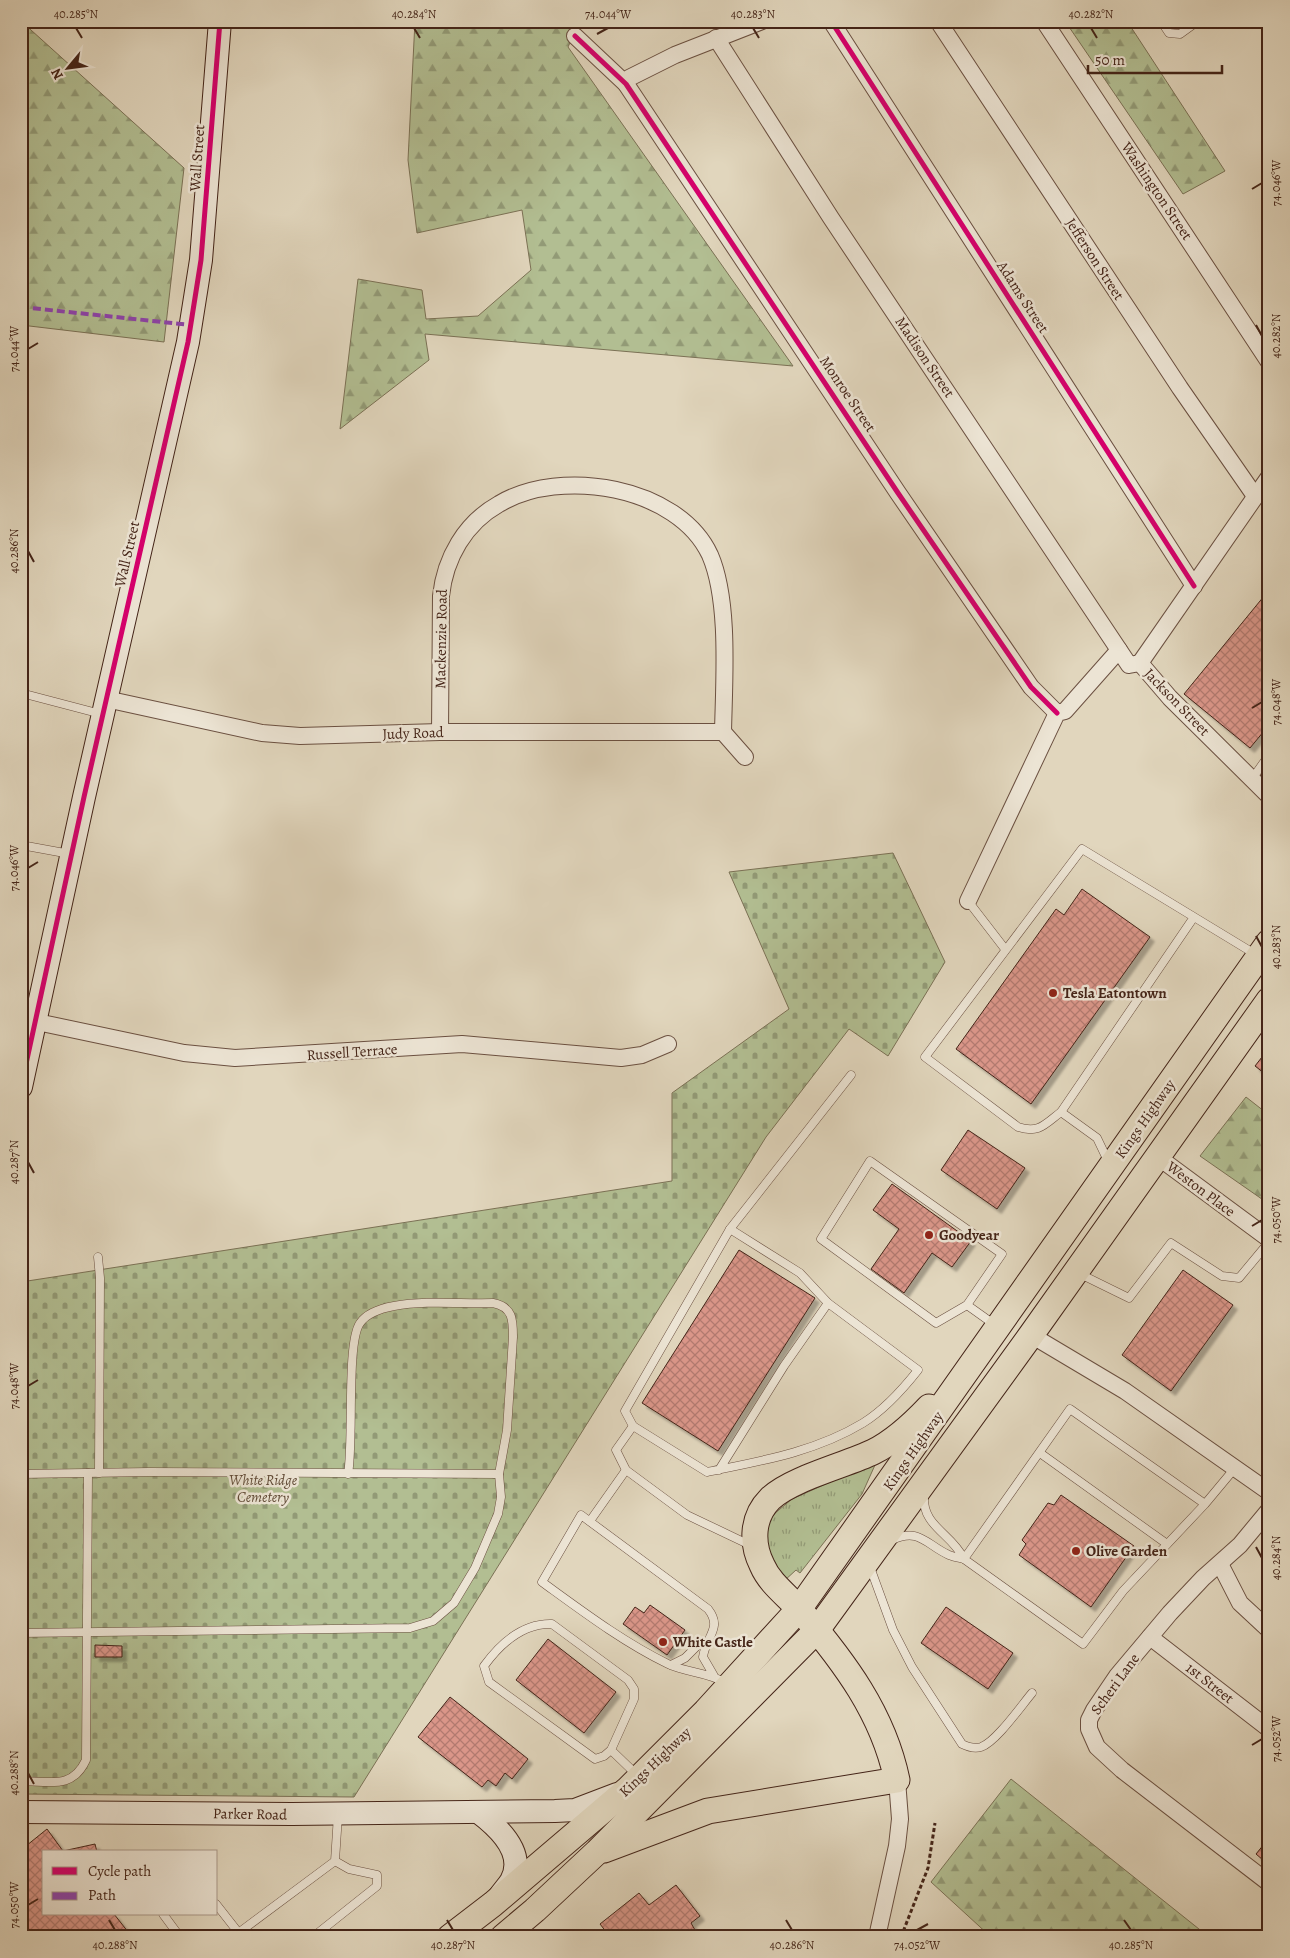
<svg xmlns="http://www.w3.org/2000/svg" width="1290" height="1958" font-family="Alegreya,serif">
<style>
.grass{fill:url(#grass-tufts);stroke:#7b7155}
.forest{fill:url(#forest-firs);stroke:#7b7155}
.cemetery{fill:url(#cemetery-stones);stroke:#7b7155}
.building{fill:url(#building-cross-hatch);stroke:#442418;filter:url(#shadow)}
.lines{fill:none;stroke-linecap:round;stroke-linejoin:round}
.lane-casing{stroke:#6b5041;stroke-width:9}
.street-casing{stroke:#6b5041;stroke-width:18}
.secondary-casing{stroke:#442418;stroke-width:24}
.primary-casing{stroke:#442418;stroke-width:27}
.path{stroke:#442418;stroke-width:3;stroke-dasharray:4 2.5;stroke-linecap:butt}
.lane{stroke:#ece4d4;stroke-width:8}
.street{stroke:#ece4d4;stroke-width:16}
.secondary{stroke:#ece4d4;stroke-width:22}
.primary{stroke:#e1d6bd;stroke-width:25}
.quiet{stroke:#8e44ad;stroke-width:4;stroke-dasharray:8 4;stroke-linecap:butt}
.cycleway-casing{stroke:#ece4d4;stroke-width:8}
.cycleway{stroke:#d6006c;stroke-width:5}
.ticks{fill:none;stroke:#442418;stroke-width:2}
.poi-dot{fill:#8f2418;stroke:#ece4d4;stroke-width:2}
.labels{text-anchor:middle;stroke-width:5;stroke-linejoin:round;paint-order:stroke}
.street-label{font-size:15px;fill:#442418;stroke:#ece4d4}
.poi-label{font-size:15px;font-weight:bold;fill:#442418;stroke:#ece4d4;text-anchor:start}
.park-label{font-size:15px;font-style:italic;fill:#604a36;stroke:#ece4d4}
.neatline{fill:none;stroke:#442418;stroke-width:2}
.ticks-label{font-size:12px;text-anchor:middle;fill:#442418}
</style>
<defs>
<pattern id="grass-tufts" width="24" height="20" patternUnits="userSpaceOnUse" patternTransform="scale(1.25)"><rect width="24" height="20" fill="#b2be92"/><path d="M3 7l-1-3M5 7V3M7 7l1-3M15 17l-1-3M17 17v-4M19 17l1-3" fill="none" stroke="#929a76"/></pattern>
<pattern id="forest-firs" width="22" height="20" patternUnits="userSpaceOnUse" patternTransform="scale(1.25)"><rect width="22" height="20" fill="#b2be92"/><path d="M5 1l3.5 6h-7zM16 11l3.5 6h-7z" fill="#929a76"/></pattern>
<pattern id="cemetery-stones" width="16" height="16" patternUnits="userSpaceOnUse" patternTransform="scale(1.25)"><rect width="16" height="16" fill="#b2be92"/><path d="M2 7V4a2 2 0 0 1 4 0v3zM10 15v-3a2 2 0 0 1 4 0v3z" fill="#929a76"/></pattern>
<pattern id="building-cross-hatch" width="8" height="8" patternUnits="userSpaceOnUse" patternTransform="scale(1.25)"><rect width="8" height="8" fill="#da9689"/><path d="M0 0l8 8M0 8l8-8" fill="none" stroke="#b27a6f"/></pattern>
<filter id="shadow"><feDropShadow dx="4.5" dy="4.5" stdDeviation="1" flood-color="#0004"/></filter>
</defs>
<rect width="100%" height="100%" fill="#e1d6bd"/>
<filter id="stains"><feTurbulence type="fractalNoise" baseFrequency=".004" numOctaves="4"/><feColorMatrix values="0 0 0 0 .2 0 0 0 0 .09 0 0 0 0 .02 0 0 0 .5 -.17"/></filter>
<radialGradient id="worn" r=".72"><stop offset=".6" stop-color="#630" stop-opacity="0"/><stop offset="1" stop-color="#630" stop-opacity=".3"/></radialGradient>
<!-- grass -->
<path class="grass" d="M873,1463L875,1465L862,1494L800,1573L796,1570L784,1581L767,1552V1526L774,1514L792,1499Z"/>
<!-- forest -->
<g class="forest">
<path d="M21,21L184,168L164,342L21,325Z"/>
<path d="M415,21H580L568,47L793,366L425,334L429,360L340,429L358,279L422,290L426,319L478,316L531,270L522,210L417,233L408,160Z"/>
<path d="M1065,21H1127L1225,171L1183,194Z"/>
<path d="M1246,1097L1269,1115V1204L1200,1156Z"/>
<path d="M1011,1779L1209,1937H991L931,1882Z"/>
</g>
<!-- cemetery -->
<path class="cemetery" d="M893,853L945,962L888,1056L849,1029L766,1137L354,1797L21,1794V1282L672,1181V1093L789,1009L729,872Z"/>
<!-- building -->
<g class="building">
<path d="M1269,590V725L1250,748L1184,694Z"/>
<path d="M1082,889L1150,937L1031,1104L956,1049L1056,909L1064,915Z"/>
<path d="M1269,1048V1077L1255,1066Z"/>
<path d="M968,1130L1025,1168L997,1209L941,1170Z"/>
<path d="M892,1184L971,1241L952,1267L932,1253L904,1293L871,1269L899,1229L873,1210Z"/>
<path d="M739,1250L815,1298L718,1451L642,1403Z"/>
<path d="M1183,1270L1233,1305L1171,1391L1122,1355Z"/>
<path d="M1061,1495L1134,1546L1091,1607L1019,1555L1026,1544L1022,1540L1048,1503L1054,1505Z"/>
<path d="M650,1605L685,1630L667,1655L623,1624L635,1607L644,1613Z"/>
<path d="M946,1607L1013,1653L988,1689L921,1643Z"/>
<path d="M548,1639L616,1692L584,1733L516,1680Z"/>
<path d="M95,1645L122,1646V1657H95Z"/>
<path d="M450,1697L528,1759L512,1779L505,1773L496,1786L488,1780L482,1787L418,1737Z"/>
<path d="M47,1829L63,1851L95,1844L97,1852H44V1914H114L132,1937H21V1850Z"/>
<path d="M1269,1838V1853L1263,1860L1256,1854Z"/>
<path d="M676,1885L700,1916L691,1923L699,1937H610L600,1924L639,1893L649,1905Z"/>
</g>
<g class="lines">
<!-- lane casing -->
<g class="lane-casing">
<g id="lane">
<path d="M1161,21L1169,33L1180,34L1198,21"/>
<path d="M21,693L101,714"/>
<path d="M1252,779L1269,755"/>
<path d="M21,845L70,854"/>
<path d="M968,901L1005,949"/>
<path d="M1194,917L1061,1112C1045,1124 1039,1134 1018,1127L925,1057L1082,849L1255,954"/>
<path d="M1061,1112L1097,1138L1108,1161"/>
<path d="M870,1161L1002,1254L967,1305L936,1323L821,1239Z"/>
<path d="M730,1229L851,1075"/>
<path d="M98,1257L100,1278L99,1473"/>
<path d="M1078,1273L1129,1298L1171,1243L1222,1276L1239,1278L1269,1242"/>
<path d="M967,1305L995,1325"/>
<path d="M633,1426L625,1411L730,1229L800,1273L828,1303"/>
<path d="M1040,1453L1167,1544"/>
<path d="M626,1470L616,1450L633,1426L707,1472C761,1461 815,1452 863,1423C884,1410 903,1389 918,1370L828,1303L784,1366L719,1470"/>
<path d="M21,1474L149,1472L499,1474"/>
<path d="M1205,1504L1123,1591L1083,1644L964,1559L1070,1409L1205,1504L1235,1468"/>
<path d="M590,1521L626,1470L687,1515L752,1546"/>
<path d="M892,1540C920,1527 926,1545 949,1555C954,1557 960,1558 964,1559C951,1532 921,1527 924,1493"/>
<path d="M870,1567L893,1630L912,1667L962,1744C968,1747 974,1749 981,1747C996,1742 1021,1706 1032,1693"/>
<path d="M21,1633L410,1628L433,1621L454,1603L475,1568L498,1514L501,1497L499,1474L507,1430L513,1337C513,1320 513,1307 493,1303C461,1304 426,1300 394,1306C383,1308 367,1313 360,1323C346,1343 354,1442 348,1474"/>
<path d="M671,1665L685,1658L699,1644L706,1643"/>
<path d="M714,1676L703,1657C706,1636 723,1628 708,1609L581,1515L542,1582C582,1611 623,1642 668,1664C687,1673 708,1672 726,1683"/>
<path d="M611,1750L634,1699V1689L628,1680L552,1624C522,1623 500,1644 484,1666L489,1682L595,1759L604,1756L611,1750L637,1775"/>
<path d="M21,1781C50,1781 72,1790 86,1760L88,1473"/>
<path d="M216,1904L238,1932"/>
<path d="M163,1914L180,1937"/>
<path d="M233,1937L335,1861L338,1815"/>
<path d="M313,1937L377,1886V1875L349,1869L335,1861"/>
</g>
</g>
<!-- street casing -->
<g class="street-casing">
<g id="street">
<path d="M831,21L1194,586"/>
<path d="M938,21L1180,388L1255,496"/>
<path d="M1044,21L1269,362"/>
<path d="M575,36L626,84L898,493L1031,687L1057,713"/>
<path d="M716,38L831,218L1129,665L1140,663"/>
<path d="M626,84L629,78L675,55L762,21"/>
<path d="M1140,663L1269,477"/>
<path d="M1140,663L1170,698L1269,796"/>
<path d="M106,699L262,733L300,736L440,732H723"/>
<path d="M440,732L441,596C445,558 465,523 499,504C560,467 678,486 710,555C730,601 724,681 723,732"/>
<path d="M723,732L745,757"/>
<path d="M968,901L1057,713L1065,711L1119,650"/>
<path d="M37,1022L184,1053L235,1058L462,1044L621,1058L642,1055L668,1044"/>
<path d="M1158,1157L1269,1239"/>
<path d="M1031,1335L1125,1391L1269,1492"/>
<path d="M1269,1510L1240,1545L1203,1578L1170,1613L1117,1676L1094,1710L1089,1720V1729L1097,1747L1122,1770L1269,1883"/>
<path d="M1220,1564L1240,1603L1269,1630"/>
<path d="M1150,1637L1269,1729"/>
<path d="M877,1937L897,1846L900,1819L897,1780"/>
</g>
</g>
<!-- secondary casing -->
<g class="secondary-casing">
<g id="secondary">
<path d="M21,1087L84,797L188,342L201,260L220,21"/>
<path d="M21,1812L292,1814L555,1811L575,1810L617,1794"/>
<path d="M478,1812C498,1827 527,1853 511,1881C508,1886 503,1891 499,1897"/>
</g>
</g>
<!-- primary casing -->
<g class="primary-casing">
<g id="primary">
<path d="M604,1850L708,1811L897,1780C883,1713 844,1662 801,1611C788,1596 770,1584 762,1565C751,1543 752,1517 770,1499C790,1479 846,1465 873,1452C895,1441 912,1425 929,1407"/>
<path d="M450,1937L493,1904L628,1789L706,1711L799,1609L1269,942"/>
<path d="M503,1937L535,1910L597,1852L817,1630L1031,1335L1269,1000"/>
</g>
</g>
<!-- path -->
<path class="path" d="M901,1937L928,1868L935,1823"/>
<!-- lane -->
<use href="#lane" class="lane"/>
<!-- street -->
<use href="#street" class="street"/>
<!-- secondary -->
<use href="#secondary" class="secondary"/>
<!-- primary -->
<use href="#primary" class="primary"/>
<!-- quiet -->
<path class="quiet" d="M21,307L191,325"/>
<!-- cycleway casing -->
<g class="cycleway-casing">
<g id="cycleway">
<path d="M831,21L1194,586"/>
<path d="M575,36L626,84L898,493L1031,687L1057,713"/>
<path d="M21,1087L84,797L188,342L201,260L220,21"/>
</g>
</g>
<!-- cycleway -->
<use href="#cycleway" class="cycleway"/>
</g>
<!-- ticks -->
<path class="ticks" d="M76,28L82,38M414,28L420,38M753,28L759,38M1091,28L1097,38M597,34L608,28M1252,189L1262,183M1256,325L1262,336M28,349L38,343M28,551L34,562M1252,708L1262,702M28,868L38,862M1256,936L1262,947M28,1162L34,1173M1252,1226L1262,1220M28,1386L38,1380M1256,1547L1262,1558M1252,1745L1262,1739M28,1773L34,1784M28,1905L38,1899M109,1920L115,1930M447,1920L453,1930M786,1920L792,1930M1124,1920L1131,1930M917,1930L928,1924"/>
<!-- markers -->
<g class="poi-dot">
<circle cx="1053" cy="993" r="5"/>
<circle cx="929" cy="1235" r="5"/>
<circle cx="1076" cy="1551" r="5"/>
<circle cx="663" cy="1642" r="5"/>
</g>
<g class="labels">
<!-- street labels -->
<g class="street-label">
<text transform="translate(197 158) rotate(-86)" y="5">Wall Street</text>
<text transform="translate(1157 191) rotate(56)" y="5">Washington Street</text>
<text transform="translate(1095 259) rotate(57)" y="5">Jefferson Street</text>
<text transform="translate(1023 297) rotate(57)" y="5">Adams Street</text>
<text transform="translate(925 357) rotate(56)" y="5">Madison Street</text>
<text transform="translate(848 394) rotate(56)" y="5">Monroe Street</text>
<text transform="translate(127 554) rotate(-77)" y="5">Wall Street</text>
<text transform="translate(441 639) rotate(-89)" y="5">Mackenzie Road</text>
<text transform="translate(1177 702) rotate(46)" y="5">Jackson Street</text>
<text transform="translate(413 733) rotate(-2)" y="5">Judy Road</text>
<text transform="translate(352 1052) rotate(-4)" y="5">Russell Terrace</text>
<text transform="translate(1145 1119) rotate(-55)" y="5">Kings Highway</text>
<text transform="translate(1201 1189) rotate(37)" y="5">Weston Place</text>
<text transform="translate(913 1451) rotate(-55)" y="5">Kings Highway</text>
<text transform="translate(1210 1683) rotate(38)" y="5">1st Street</text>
<text transform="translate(1115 1684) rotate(-54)" y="5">Scheri Lane</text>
<text transform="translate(655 1762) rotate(-44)" y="5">Kings Highway</text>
<text transform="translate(250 1814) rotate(1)" y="5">Parker Road</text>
</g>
<!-- poi labels -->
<g class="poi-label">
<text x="1063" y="998">Tesla Eatontown</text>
<text x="939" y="1240">Goodyear</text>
<text x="1086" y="1556">Olive Garden</text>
<text x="673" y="1647">White Castle</text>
</g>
<!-- park labels -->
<g class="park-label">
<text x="263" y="1485">White Ridge<tspan x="263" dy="17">Cemetery</tspan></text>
</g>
</g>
<!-- margin -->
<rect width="1290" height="1958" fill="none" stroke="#e1d6bd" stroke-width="55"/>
<!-- legend -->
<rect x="42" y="1850" width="175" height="65" fill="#ece4d4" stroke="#a99789"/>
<rect x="52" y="1867" width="25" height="8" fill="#d6006c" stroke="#a99789"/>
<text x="88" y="1876" font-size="15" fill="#442418">Cycle path</text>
<rect x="52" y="1892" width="25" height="8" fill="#8e44ad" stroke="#a99789"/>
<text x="88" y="1900" font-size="15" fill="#442418">Path</text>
<!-- north arrow -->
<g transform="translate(68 68) rotate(241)" stroke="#ece4d4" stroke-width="4" paint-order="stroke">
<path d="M0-4L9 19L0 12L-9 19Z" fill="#442418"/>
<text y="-8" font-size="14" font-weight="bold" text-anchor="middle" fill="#442418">N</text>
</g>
<!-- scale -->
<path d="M1088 65v8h134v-8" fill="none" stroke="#442418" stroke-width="2.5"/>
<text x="1095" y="65" font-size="15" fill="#442418" stroke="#ece4d4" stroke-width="4" paint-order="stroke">50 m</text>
<rect x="28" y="28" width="1234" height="1902" class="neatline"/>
<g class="ticks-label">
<text x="76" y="18">40.285°N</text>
<text x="414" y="18">40.284°N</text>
<text x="608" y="18">74.044°W</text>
<text x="753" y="18">40.283°N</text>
<text x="1091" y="18">40.282°N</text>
<text transform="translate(1276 183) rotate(-90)" y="4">74.046°W</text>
<text transform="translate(1276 336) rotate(-90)" y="4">40.282°N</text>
<text transform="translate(14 349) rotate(-90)" y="4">74.044°W</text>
<text transform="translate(14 551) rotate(-90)" y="4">40.286°N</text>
<text transform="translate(1276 702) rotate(-90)" y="4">74.048°W</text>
<text transform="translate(14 868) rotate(-90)" y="4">74.046°W</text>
<text transform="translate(1276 947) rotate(-90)" y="4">40.283°N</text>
<text transform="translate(14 1162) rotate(-90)" y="4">40.287°N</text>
<text transform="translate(1276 1220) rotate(-90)" y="4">74.050°W</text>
<text transform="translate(14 1386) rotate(-90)" y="4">74.048°W</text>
<text transform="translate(1276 1558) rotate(-90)" y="4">40.284°N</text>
<text transform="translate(1276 1739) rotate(-90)" y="4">74.052°W</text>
<text transform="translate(14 1773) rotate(-90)" y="4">40.288°N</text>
<text transform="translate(14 1905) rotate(-90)" y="4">74.050°W</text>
<text x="115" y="1949">40.288°N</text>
<text x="453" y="1949">40.287°N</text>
<text x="792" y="1949">40.286°N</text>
<text x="917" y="1949">74.052°W</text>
<text x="1131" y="1949">40.285°N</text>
</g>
<rect width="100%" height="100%" filter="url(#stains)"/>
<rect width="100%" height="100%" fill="url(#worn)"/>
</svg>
